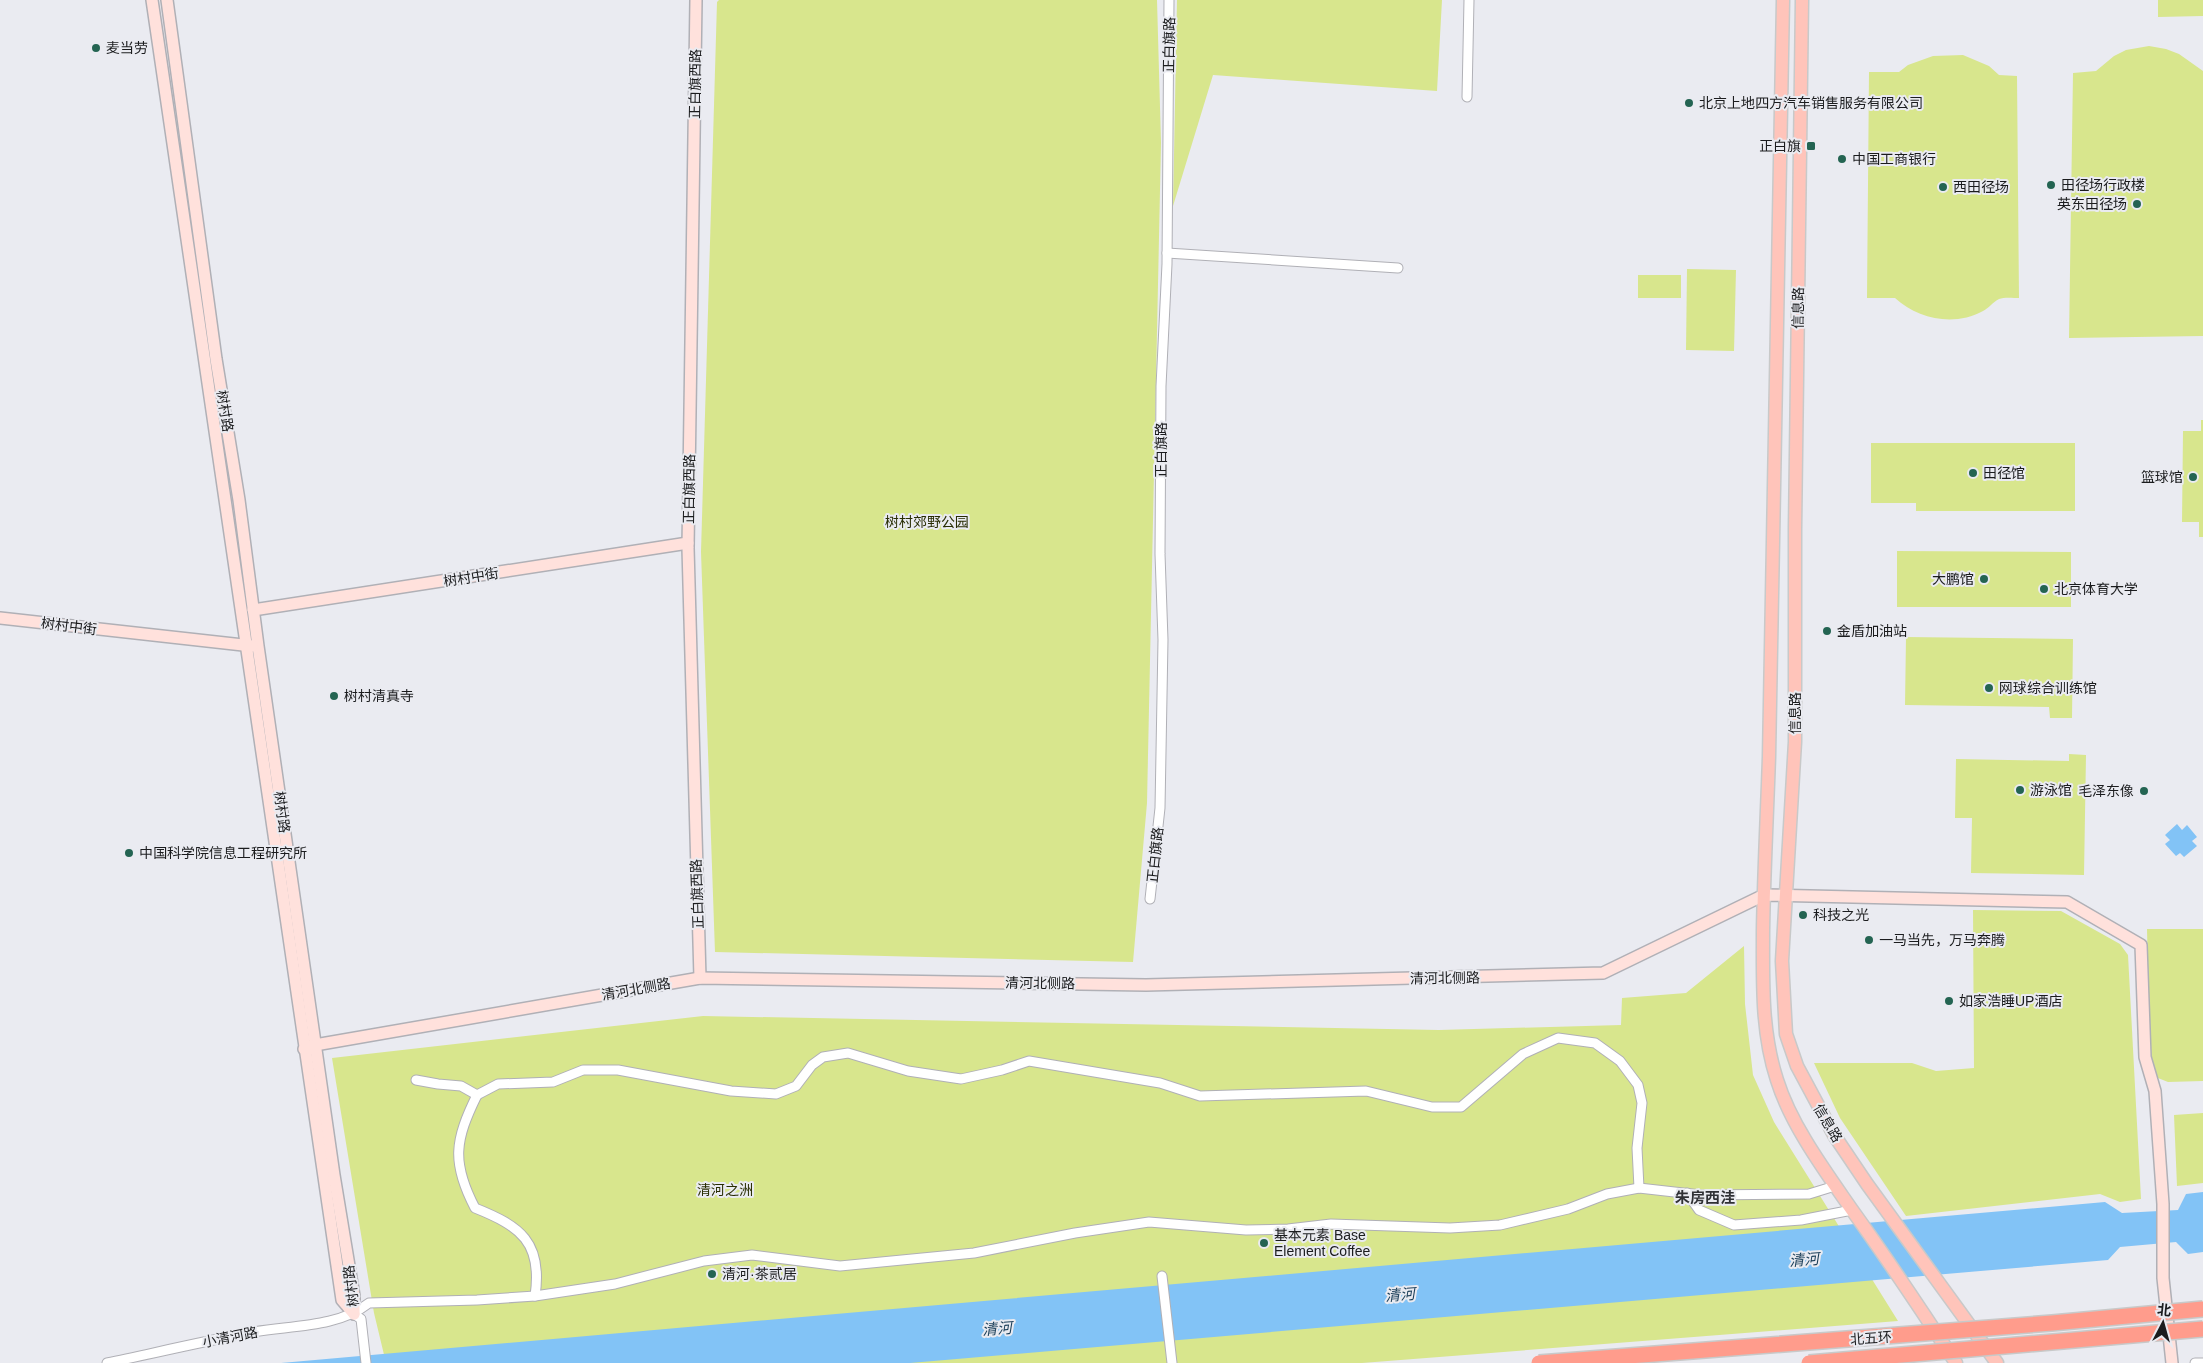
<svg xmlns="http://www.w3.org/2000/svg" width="2203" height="1363" font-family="Arial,'Noto Sans SC',sans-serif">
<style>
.green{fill:#d8e68d}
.water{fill:#82c3f6}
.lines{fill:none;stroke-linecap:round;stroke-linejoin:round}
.street-casing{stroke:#b0b0b6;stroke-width:11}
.secondary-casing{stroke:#b0b0b6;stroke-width:14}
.primary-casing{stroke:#c8c9c9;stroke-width:15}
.street{stroke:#fff;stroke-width:9}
.secondary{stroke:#ffe1dc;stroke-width:11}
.primary{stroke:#ffc4ba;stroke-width:12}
.highway-bridge-casing{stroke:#c8c9c9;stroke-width:18;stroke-linecap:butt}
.highway-bridge{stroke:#ff9c8c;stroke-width:15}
.poi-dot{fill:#246452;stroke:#eaebf1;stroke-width:2}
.labels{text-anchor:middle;stroke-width:4;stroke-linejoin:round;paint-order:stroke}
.street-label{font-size:14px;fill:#1b1c1e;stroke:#eaebf1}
.poi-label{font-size:14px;fill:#1b1c1e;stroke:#eaebf1;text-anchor:start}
.park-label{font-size:14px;fill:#282d03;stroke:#eaebf1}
.neighbourhood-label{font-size:15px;font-weight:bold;fill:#303135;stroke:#eaebf1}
.water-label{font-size:15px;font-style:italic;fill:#193d57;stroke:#eaebf1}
</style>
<rect width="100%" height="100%" fill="#eaebf1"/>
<!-- green -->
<g class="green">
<path d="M719,0H1157L1161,143L1147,803L1133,962L715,952L701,552L717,2Z"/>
<path d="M1177,0H1442L1437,91L1213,75L1173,206Z"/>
<path d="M2158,0H2203V16L2158,17Z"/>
<path d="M2149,46L2166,49L2179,54L2203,71V336L2069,338L2073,73L2096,71L2114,56L2126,50Z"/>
<path d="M1963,55L1989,66L1999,75L2017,76L2019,298C2013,298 2004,297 1999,299C1993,302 1989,308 1983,311C1954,327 1918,319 1895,298H1867L1869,72H1899L1908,65L1933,56Z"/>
<path d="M1687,269L1736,270L1734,351L1686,350Z"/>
<rect x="1638" y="275" width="43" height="23"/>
<path d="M2201,420H2203V537H2199V522H2182L2183,431H2201Z"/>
<path d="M1871,443H2075V511H1916V503H1871Z"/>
<path d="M1897,551L2071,552V607H1897Z"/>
<path d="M1906,637L2073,639L2072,718H2050L2049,707L1905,705Z"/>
<path d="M2069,754L2086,755L2084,875L1971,873L1972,818H1955L1956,759L2069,761Z"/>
<path d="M1973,910L2061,911L2120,944L2128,955L2141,1199L2120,1202L2100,1194L1906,1216L1840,1118L1814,1063H1912L1936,1071L1974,1068Z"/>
<path d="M2147,929H2203V1081L2168,1082L2158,1078L2150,1059Z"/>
<path d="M1744,946L1745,1004L1753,1075L1774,1122L1898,1321L1362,1363H386L374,1313L332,1058L703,1016L1439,1030L1621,1025L1622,998L1686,993Z"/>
<path d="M2203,1113V1183L2177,1186L2174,1115Z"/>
</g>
<!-- water -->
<g class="water">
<path d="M2177,824L2182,830L2187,825L2197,837L2192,841L2197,846L2184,857L2180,853L2176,856L2165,844L2170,840L2165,835Z"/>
<path d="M2203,1192V1252L2188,1254L2176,1242L2120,1247L2108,1260L2085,1262L910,1363H281L2105,1202L2122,1213L2178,1210L2186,1194Z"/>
</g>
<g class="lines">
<!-- street casing -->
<g class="street-casing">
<g id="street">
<path d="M1467,97L1469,0"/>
<path d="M1167,253L1398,268"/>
<path d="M1150,899L1160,808L1163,640L1160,554L1161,386L1167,264L1169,0"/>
<path d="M416,1080L438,1084L461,1086L477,1095C455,1140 451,1162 475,1208C520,1226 543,1242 535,1296"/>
<path d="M477,1095L498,1084L553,1082L583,1070H618L731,1091L776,1094L796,1086L812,1065L823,1057L848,1053L908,1071L961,1079L1002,1070L1029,1061L1160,1083L1200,1096L1366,1091L1432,1107H1461L1523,1054L1558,1038L1595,1043L1620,1061L1638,1085L1642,1103L1637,1148L1639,1188"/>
<path d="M1687,1193L1699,1210L1734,1225L1801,1220L1852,1210"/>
<path d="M1162,1276L1172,1363"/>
<path d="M354,1314L361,1319L366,1363"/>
<path d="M107,1363C154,1353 201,1342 248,1333C287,1325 336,1329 369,1303L477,1300L535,1296L615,1284L704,1261L752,1255L840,1266L974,1253L1075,1233L1149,1222L1246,1230L1288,1229L1331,1224L1450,1228L1500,1225L1568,1209L1607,1194L1639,1188L1701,1195L1809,1194L1835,1186"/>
<path d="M2195,1363H2203"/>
</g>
</g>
<!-- secondary casing -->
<g class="secondary-casing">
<g id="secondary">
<path d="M152,0L342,1300L354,1314"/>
<path d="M167,0L216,359L239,500L258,646L334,1175L354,1296V1314"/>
<path d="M696,0L688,548L700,978"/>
<path d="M253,610L688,543"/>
<path d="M0,618L252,646"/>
<path d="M304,1049L315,1045L700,978L1146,985L1603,973L1764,895L2067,902L2141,945L2145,1057L2155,1091L2163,1204V1278L2172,1363"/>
</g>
</g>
<!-- primary casing -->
<g class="primary-casing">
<g id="primary">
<path d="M1783,0L1769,757C1767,815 1764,872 1763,930C1763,981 1761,1031 1777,1080C1791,1125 1825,1171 1852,1210C1888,1260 1922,1311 1956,1363"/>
<path d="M1802,0L1795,529V742L1782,961L1786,1034L1797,1066L1834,1135L1867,1184L1997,1363"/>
</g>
</g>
<!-- street -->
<use href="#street" class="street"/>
<!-- secondary -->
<use href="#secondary" class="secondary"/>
<!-- primary -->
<use href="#primary" class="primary"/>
<!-- highway-bridge casing -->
<g class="highway-bridge-casing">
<g id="highway-bridge">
<path d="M1539,1363L2052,1323L2203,1309"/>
<path d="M1809,1363L2203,1329"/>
</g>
</g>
<!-- highway-bridge -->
<use href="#highway-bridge" class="highway-bridge"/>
</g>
<!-- markers -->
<g class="poi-dot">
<circle cx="96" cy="48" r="5"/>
<circle cx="1689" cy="103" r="5"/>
<rect x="1806" y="141" width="10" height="10" rx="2.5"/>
<circle cx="1842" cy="159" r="5"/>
<circle cx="2051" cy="185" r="5"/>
<circle cx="1943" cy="187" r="5"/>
<circle cx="2137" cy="204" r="5"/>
<circle cx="1973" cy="473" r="5"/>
<circle cx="2193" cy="477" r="5"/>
<circle cx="1984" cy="579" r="5"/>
<circle cx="2044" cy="589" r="5"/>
<circle cx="1827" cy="631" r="5"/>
<circle cx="1989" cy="688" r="5"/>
<circle cx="334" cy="696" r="5"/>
<circle cx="2020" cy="790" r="5"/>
<circle cx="2144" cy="791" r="5"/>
<circle cx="129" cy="853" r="5"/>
<circle cx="1803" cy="915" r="5"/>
<circle cx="1869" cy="940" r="5"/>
<circle cx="1949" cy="1001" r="5"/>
<circle cx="1264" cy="1243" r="5"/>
<circle cx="712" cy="1274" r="5"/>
</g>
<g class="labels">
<!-- street labels -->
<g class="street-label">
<text transform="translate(1169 45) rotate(-89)" y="5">正白旗路</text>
<text transform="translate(695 84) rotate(-89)" y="5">正白旗西路</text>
<text transform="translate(1798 308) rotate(-89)" y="5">信息路</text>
<text transform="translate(225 411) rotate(81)" y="5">树村路</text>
<text transform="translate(1161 450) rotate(-90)" y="5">正白旗路</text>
<text transform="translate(689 489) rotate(-89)" y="5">正白旗西路</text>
<text transform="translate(471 577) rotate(-9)" y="5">树村中街</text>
<text transform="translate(69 626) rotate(7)" y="5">树村中街</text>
<text transform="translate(1795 713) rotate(-90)" y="5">信息路</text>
<text transform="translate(282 812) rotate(82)" y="5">树村路</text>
<text transform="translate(1155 855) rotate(-84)" y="5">正白旗路</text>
<text transform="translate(697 894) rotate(-92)" y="5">正白旗西路</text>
<text transform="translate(1445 978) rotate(-1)" y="5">清河北侧路</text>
<text transform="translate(1040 983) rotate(1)" y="5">清河北侧路</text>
<text transform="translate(636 989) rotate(-10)" y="5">清河北侧路</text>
<text transform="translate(1828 1123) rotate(59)" y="5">信息路</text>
<text transform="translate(351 1286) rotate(-97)" y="5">树村路</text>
<text transform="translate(230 1337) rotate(-11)" y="5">小清河路</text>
<text transform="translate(1871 1338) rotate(-4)" y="5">北五环</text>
</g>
<!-- poi labels -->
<g class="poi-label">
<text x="106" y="53">麦当劳</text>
<text x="1699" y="108">北京上地四方汽车销售服务有限公司</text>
<text x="1801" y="151" text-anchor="end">正白旗</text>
<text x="1852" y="164">中国工商银行</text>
<text x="2061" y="190">田径场行政楼</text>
<text x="1953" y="192">西田径场</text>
<text x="2127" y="209" text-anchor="end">英东田径场</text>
<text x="1983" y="478">田径馆</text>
<text x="2183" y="482" text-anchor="end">篮球馆</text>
<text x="1974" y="584" text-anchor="end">大鹏馆</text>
<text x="2054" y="594">北京体育大学</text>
<text x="1837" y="636">金盾加油站</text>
<text x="1999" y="693">网球综合训练馆</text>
<text x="344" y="701">树村清真寺</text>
<text x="2030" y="795">游泳馆</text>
<text x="2134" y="796" text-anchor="end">毛泽东像</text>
<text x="139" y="858">中国科学院信息工程研究所</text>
<text x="1813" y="920">科技之光</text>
<text x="1879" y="945">一马当先，万马奔腾</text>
<text x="1959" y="1006">如家浩睡UP酒店</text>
<text x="1274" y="1240">基本元素 Base<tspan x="1274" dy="16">Element Coffee</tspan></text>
<text x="722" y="1279">清河·茶贰居</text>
</g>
<!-- park labels -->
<g class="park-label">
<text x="927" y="527">树村郊野公园</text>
<text x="725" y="1195">清河之洲</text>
</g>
<!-- neighbourhood labels -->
<g class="neighbourhood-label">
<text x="1705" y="1203">朱房西洼</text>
</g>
<!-- water labels -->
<g class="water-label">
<text transform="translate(1804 1260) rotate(-5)" y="5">清河</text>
<text transform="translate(1400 1295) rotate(-5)" y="5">清河</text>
<text transform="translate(997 1329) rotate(-5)" y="5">清河</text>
</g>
</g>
<!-- north arrow -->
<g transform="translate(2163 1323) rotate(6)" stroke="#eaebf1" stroke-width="4" paint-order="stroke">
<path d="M0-4L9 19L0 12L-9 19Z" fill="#1b1c1e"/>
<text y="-8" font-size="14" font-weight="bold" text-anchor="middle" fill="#1b1c1e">北</text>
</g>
</svg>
